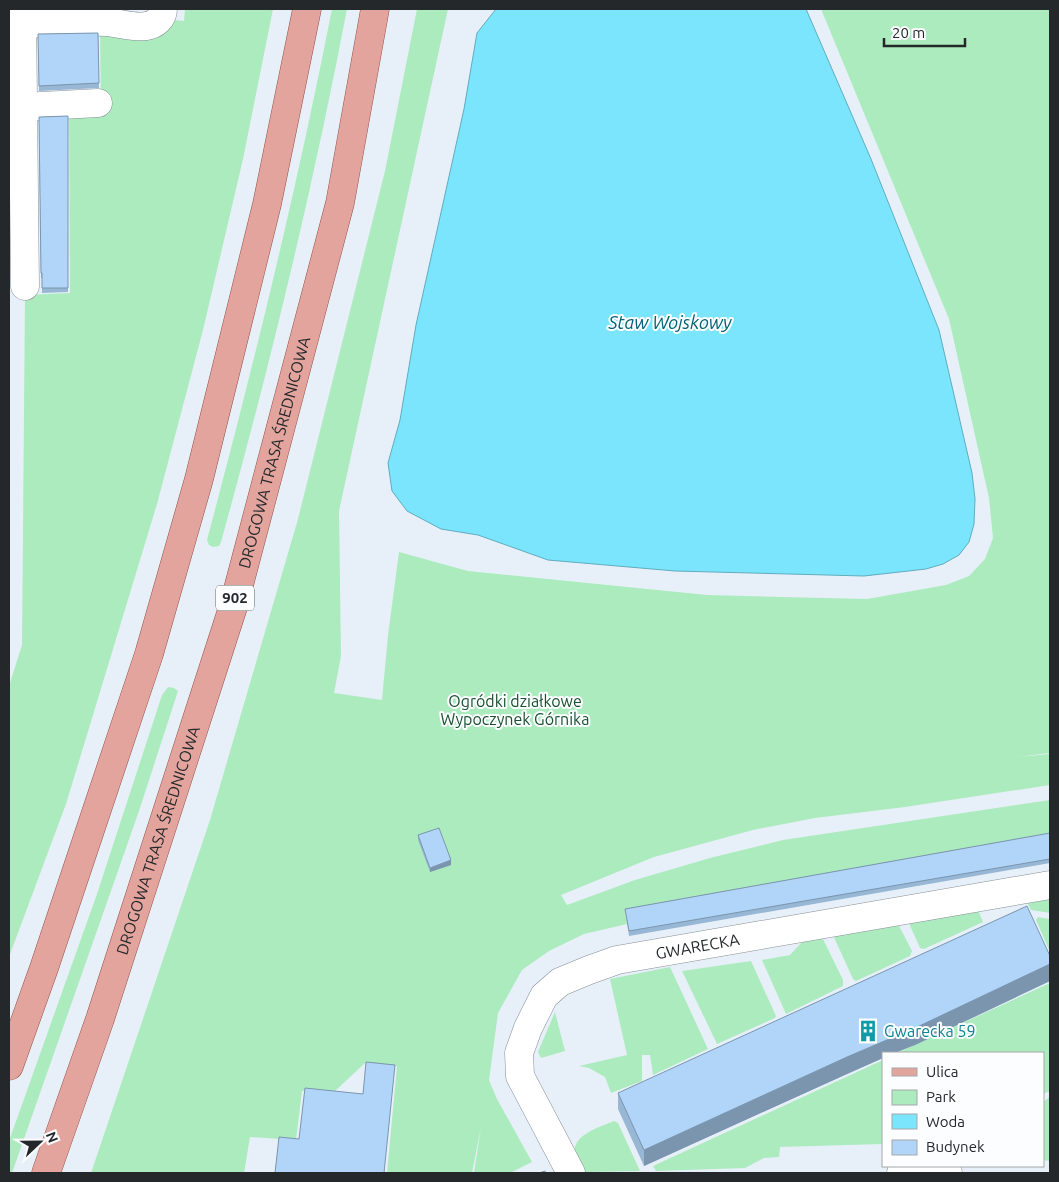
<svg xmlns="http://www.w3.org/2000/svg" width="1059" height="1182" font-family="Ubuntu,sans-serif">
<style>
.green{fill:#acebbe}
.water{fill:#7ae5fd;stroke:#60acbe}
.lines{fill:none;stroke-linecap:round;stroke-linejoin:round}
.minor-casing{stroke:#868e96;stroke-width:29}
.major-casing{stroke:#94524a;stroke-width:29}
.minor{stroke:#fff;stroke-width:28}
.major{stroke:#e3a49d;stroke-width:28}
.wall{fill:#97b7d5}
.shaded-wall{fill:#7b95ae}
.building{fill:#b0d5f8;stroke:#7b95ae}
.labels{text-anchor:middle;stroke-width:4;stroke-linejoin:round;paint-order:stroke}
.shield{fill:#fbfdfe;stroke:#64686a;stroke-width:1}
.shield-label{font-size:15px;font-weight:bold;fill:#24282b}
.street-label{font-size:16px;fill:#24282b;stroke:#fbfdfe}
.park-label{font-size:16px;fill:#1a502f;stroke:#fbfdfe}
.culture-label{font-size:16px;fill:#0d838f;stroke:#fbfdfe;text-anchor:start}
.water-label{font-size:18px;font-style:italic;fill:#006272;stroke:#fbfdfe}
</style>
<rect width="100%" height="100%" fill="#e7f0f9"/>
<!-- green -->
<g class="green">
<path d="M111,9H126V15L184,21L185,9H273L243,159L203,330L157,504L66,804L9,957V686L22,645L25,295L70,293L69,112L101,109L100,36L125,16Z"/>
<path d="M332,9H347C313,188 270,365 221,542L219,546L213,547L209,545L207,540C254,364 297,188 332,9Z"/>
<path d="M417,9H448L339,511L341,656L334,693L382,700L388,635L399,552L468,571L707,595L867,599L946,585L969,576L985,559L993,538L989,498L949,319L821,9H1050V753L1017,757L1050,754V785L905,807L815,818L753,830L654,857L561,895L567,905L635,880L710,858L783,840L1050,800V837L625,912L627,924L584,934L549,951L522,970L498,1013L489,1080L497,1099L532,1162L510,1173H474L481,1127L472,1173H387L397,1066L365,1063L334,1092L302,1091L296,1140L250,1137L244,1173H91L210,820L298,519L385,171Z"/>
<path d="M168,687L174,688L178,691L139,811L12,1173H9V1141L97,894L162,695Z"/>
<path d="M1050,897V913L1031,910L1027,902Z"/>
<path d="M978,910L983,922L924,949L920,948L908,921Z"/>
<path d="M1038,917L1050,919V952L1036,920Z"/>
<path d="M898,924L912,951L910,956L856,981L853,979L833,935Z"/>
<path d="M822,937L843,980V986L786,1014L762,960L790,955L804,940Z"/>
<path d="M751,961L776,1016L775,1018L717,1044L682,971Z"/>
<path d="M670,967L708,1049L653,1075L650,1055H642V1081L611,1093L605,1077L589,1068L579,1066L627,1055L610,979Z"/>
<path d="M1050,983V1091L1043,1094V1053H897Z"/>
<path d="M555,1012L565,1051L541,1058L538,1052Z"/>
<path d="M883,1060V1144L780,1147L779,1157L764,1158L745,1168L656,1171L653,1166Z"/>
<path d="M1050,1097V1161L1043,1160V1102Z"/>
<path d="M614,1121L618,1123L640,1171L584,1172C581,1166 576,1160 575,1154C571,1135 600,1127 614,1121Z"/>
</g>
<!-- water -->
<path class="water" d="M496,9H806L871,159L939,330L972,473L975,499L974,524L969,542L959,555L943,564L926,569L864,576L675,571L548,560L478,535L441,529L407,511L392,491L388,463L400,420L416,325L464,109L477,33Z"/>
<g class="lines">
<!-- minor casing -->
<g class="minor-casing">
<g id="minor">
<path d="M22,9L25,286"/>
<path d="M22,24C50,23 79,20 107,22C120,23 133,28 146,26C155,25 163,18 163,9"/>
<path d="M23,107L98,103"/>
<path id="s1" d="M571,1173L520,1076L519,1053L528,1028L544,996L560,982L589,970L617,960L1050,885"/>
<path d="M901,1173L935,1171L948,1173"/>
</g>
</g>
<!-- major casing -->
<g class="major-casing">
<g id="major">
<path d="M9,1066L44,968L149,654L199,479L267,204L307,9"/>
<path id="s2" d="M46,1173L100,1019L234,604L340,203L375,9"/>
</g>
</g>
<!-- minor -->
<use href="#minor" class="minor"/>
<!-- major -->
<use href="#major" class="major"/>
</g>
<!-- wall -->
<g class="wall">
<path d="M98,33L99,88L39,91L38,34Z"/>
<path d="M68,116V292L42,293V278H41L39,117Z"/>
<path d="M1050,833V863L629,936L625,909Z"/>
<path d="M418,835L451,865L430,872L418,840Z"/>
<path d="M1050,956V981L915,1045L883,1053V1058L847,1074L644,1166L618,1109V1093Z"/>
</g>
<!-- shaded-wall -->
<g class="shaded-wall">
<path d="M451,860V865L430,872V868Z"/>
<path d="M1050,964V981L915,1045L895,1053H883V1058L847,1074L644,1166V1150Z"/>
</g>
<!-- building -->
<g class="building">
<path d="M98,33L99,83L39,86L38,34Z"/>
<path d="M68,116V288H42V273H41L39,117Z"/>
<path d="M439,828L451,860L430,868L418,835Z"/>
<path d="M1050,833V859L629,931L625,909Z"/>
<path d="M1027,906L1050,956V964L915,1028L847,1057L644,1150L618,1093Z"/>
<path d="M366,1062L395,1065L384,1173H275L279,1137L299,1139L305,1088L363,1094Z"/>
<path d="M545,1171L546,1173H539Z"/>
</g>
<!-- icons -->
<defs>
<g id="building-bare" transform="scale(1.725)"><path d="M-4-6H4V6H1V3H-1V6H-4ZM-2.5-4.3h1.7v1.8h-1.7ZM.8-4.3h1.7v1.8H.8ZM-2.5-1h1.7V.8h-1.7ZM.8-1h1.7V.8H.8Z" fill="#0f9aa8" stroke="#fbfdfe" stroke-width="2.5" paint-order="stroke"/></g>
</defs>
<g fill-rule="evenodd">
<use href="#building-bare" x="868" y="1031"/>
</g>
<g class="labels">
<!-- shield labels -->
<rect class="shield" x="216" y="585.5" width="38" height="25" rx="4"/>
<g class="shield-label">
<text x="235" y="603">902</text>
</g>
<!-- street labels -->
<g class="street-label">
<text dy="6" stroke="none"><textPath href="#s2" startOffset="756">DROGOWA TRASA ŚREDNICOWA</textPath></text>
<text dy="6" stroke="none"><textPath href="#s2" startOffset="351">DROGOWA TRASA ŚREDNICOWA</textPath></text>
<text dy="6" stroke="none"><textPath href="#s1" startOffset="359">GWARECKA</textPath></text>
</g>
<!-- park labels -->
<g class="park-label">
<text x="515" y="707">Ogródki działkowe<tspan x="515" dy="18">Wypoczynek Górnika</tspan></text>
</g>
<!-- culture labels -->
<g class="culture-label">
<text x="884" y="1037">Gwarecka 59</text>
</g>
<!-- water labels -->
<g class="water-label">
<text x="670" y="329">Staw Wojskowy</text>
</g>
</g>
<!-- border -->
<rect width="1059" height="1182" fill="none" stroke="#24282b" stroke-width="20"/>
<!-- legend -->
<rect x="882" y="1052" width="162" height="115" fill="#fbfdfe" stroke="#a5a8aa"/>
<rect x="892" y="1068" width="25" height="8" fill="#e3a49d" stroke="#a5a8aa"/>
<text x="926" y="1077" font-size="15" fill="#24282b">Ulica</text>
<rect x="892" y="1090" width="25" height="15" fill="#acebbe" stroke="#a5a8aa"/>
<text x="926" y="1102" font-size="15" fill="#24282b">Park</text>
<rect x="892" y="1114" width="25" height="15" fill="#7ae5fd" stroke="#a5a8aa"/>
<text x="926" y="1127" font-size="15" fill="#24282b">Woda</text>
<rect x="892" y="1140" width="25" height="15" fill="#b0d5f8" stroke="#a5a8aa"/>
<text x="926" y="1152" font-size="15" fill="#24282b">Budynek</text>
<!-- north arrow -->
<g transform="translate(40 1142) rotate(68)" stroke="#fbfdfe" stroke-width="4" paint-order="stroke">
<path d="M0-4L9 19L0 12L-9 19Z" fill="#24282b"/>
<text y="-8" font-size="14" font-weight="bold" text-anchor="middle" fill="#24282b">N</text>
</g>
<!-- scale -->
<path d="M884 38v8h81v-8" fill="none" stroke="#24282b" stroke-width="2.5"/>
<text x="892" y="38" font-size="15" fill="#24282b" stroke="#fbfdfe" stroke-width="4" paint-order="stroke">20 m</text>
</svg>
